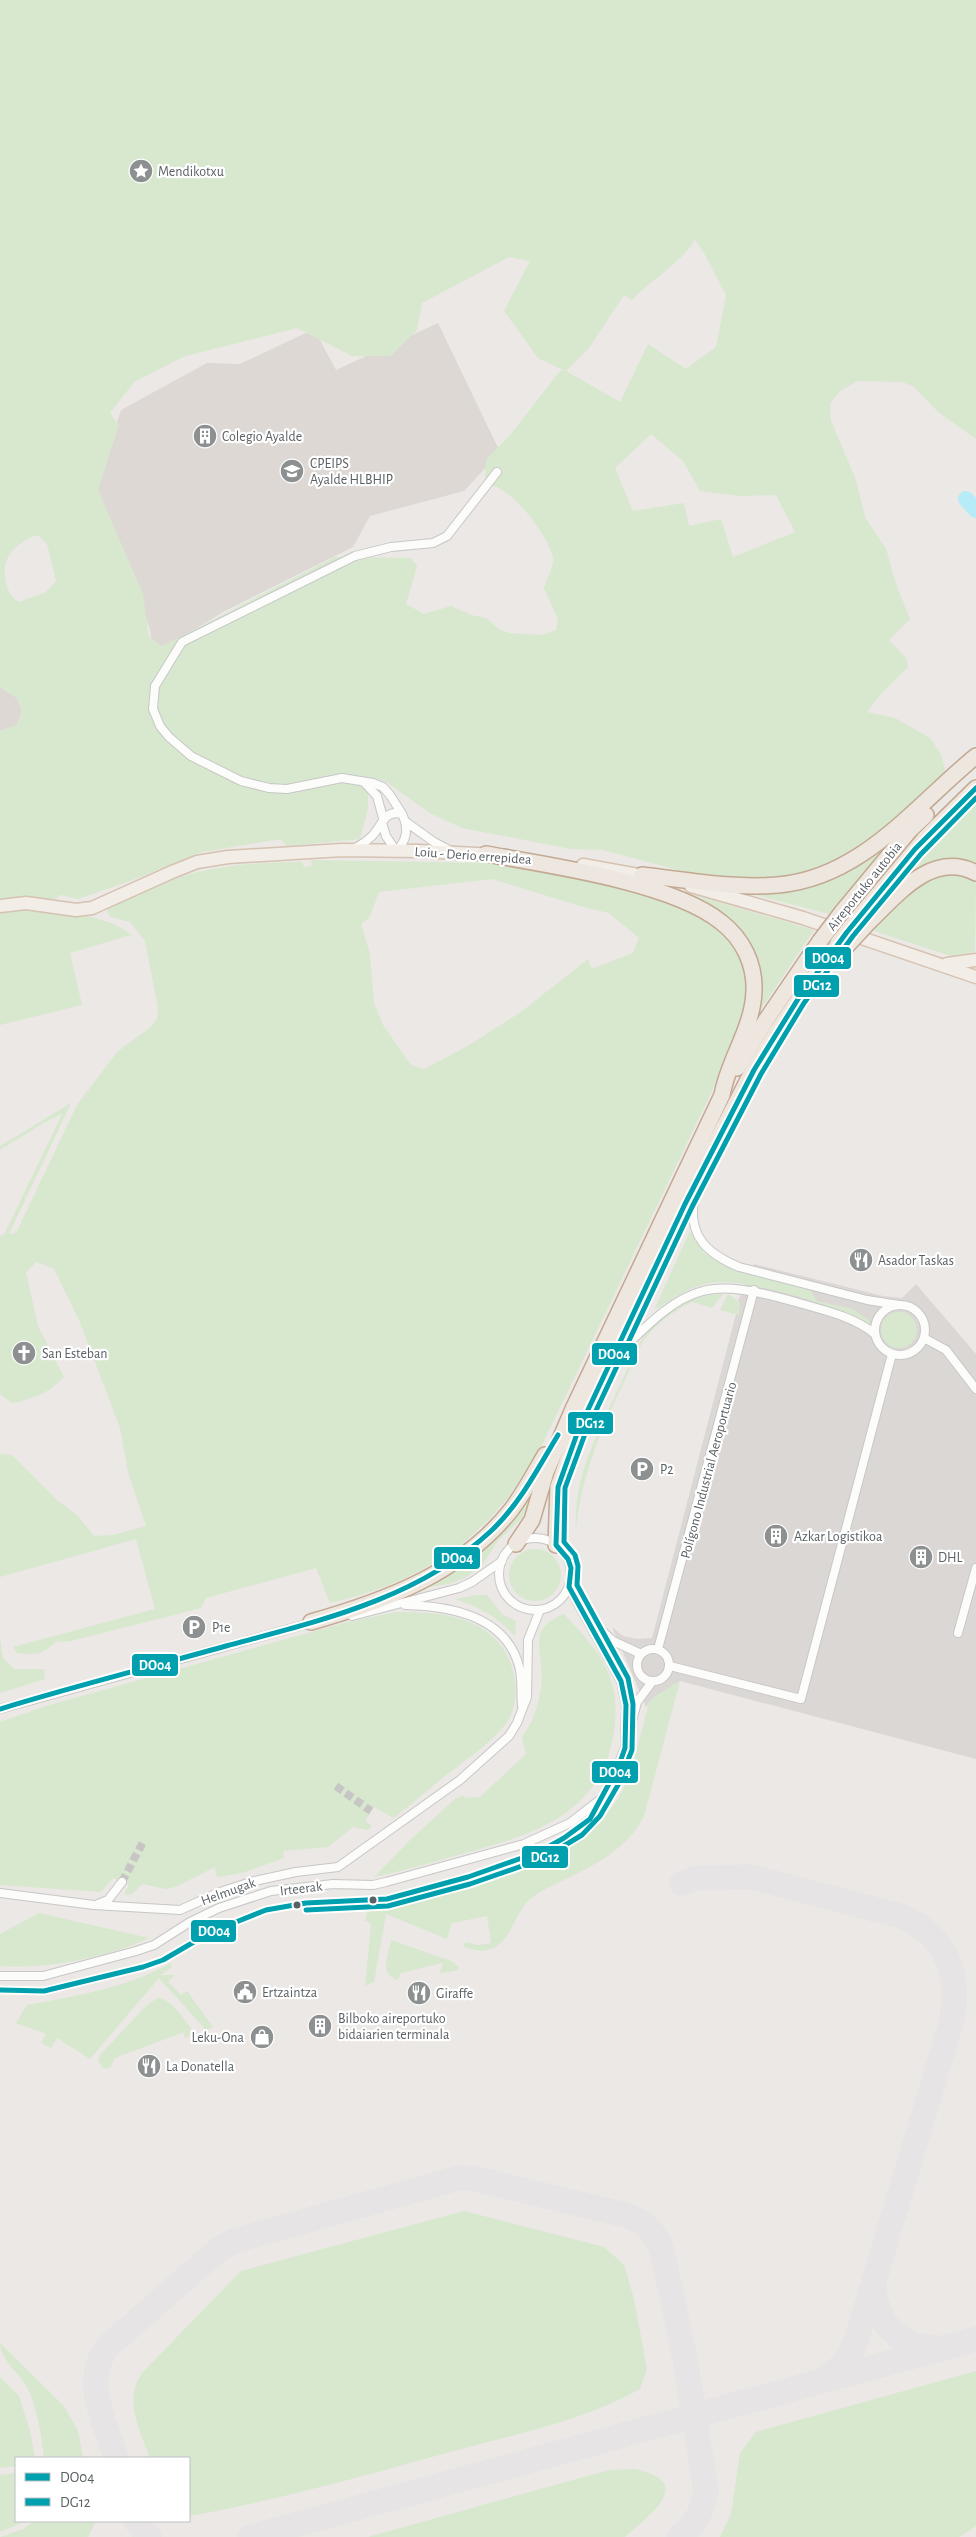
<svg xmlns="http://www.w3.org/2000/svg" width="976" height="2537" font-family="'Alegreya Sans',sans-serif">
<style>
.industrial{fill:#dbd7d5}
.education{fill:#ddd8d4}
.green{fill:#d7e8ce;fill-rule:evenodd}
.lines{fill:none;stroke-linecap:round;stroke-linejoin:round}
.river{stroke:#b7ebf7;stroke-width:16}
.taxiway{stroke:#e6e4e4;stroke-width:25}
.street-tunnel{stroke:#c7c6c5;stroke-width:8;stroke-dasharray:8 4;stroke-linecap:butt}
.street-casing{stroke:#c7c7c7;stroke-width:10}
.primary-casing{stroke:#d5c2b1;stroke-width:15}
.highway-casing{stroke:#c3a892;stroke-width:18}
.street{stroke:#fcfcfb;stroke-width:8}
.primary{stroke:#f2ede7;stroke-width:12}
.highway{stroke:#eee7e0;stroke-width:15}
.highway-bridge-casing{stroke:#c3a892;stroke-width:18;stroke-linecap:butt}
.highway-bridge{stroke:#eee7e0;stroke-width:15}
.bus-1-casing{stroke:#fff;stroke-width:9}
.bus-2-casing{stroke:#fff;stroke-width:9}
.bus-1{stroke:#00a0ae;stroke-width:5}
.bus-2{stroke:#00a0ae;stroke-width:5}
.bus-dot{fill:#5a6164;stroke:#fff;stroke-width:2}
.labels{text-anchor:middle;stroke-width:4.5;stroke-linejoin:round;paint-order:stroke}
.poi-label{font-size:14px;fill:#5a6164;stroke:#fff;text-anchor:start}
.street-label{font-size:14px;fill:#5a6164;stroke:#fff}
.line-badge{stroke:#fff;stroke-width:2}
.badge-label{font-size:14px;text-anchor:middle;font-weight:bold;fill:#fff}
</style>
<rect width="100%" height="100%" fill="#ebe8e5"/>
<!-- industrial -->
<path class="industrial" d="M754,1264L883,1296L902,1298L916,1284L976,1354V1759L680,1681L653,1698L646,1707L612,1627L623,1636L637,1639L652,1638L736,1314L738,1315L740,1303L738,1301Z"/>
<!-- education -->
<g class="education">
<path d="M438,323L500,452L464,491L370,516L353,547L223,612L194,630L169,653L152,644L150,629L95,490L121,410L207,363L240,364L314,329L336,370Z"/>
<path d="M0,687L17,698L22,711L17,725L0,731Z"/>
</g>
<!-- green -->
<g class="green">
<path d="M0,0H976V439L938,412L914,387L903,382L858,381L840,391L830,404L831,421L856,480L865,517L886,549L897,587L910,619L889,640L906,658L908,667L879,696L867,712L895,718L930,738L941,754L947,778L914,801L875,835L834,860L795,875L752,879L704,877L603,850L571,849L462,828L430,813L385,781L376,778L372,780L368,790V809L360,839L287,846L281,839L202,852L138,878L78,899L61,895L51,901L34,897L0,900V731L17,725L22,711L17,698L0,687ZM694,239L704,253L726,295L716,347L686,369L648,344L620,402L566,371L589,348L624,295L632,300C644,286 693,253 694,239ZM509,257L530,261L504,311L538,358L565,371H560L511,434L486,460L485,486C507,479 550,538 553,558C554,569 546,578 544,588L558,619L556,630L542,635L509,633L499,629L486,618L471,615L451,606L424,614L406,604L417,566L411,558L335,557L162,646L149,637L143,594L98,490L119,425L110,413L134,382L185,356L297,328L352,356H391L417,330L422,303ZM651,434L683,461L700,491L740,496L776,495L795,532L733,557L721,519L689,526L684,503L633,511L615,468ZM34,536H39L47,544L56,581L46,592L19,602C12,598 10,594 7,587C0,561 10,547 34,536Z"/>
<path d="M976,800V866L954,860L875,907L916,859Z"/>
<path d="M901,829L829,914L733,889L806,888L833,877Z"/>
<path d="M311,860L489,863L545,870L647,896L698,912L718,925L736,944L749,989L745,1011L712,1091L541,1447C492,1536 428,1580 330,1603L316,1568L206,1598L201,1608L71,1641L56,1642C40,1655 37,1655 17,1653L13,1647L155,1609L136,1539L0,1577V1454L12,1455L57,1500L78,1516L94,1536L113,1535L146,1526L128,1472L120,1428L79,1320L54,1269L36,1262L26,1272L38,1326L64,1377C49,1393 33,1399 12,1403L0,1394V1236L4,1235L62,1114L45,1122L0,1150V1146L71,1103L9,1234L16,1233L77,1105L117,1052L152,1026L157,1018L158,1008L145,941L130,922L110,917L106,908C129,898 153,885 177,878C217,865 261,862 302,862L304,867L312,866ZM492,879L587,908L609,913L639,938L633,953L592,969L588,959L521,1012L466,1047L424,1069L411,1065L383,1025L374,1003L370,954L361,924L369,918L379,892Z"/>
<path d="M949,872L965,874L976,881L975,951L961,956H951L874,931C894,905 916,880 949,872Z"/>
<path d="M663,886L814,930L759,1012L762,995L761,978L757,960L746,940Z"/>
<path d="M15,908C46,911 109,913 131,935L70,953L82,1005L0,1025V911Z"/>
<path d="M690,1231L704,1253L727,1267L810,1289L817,1301L853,1309L870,1321L868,1325C840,1306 750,1280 717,1282C694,1284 676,1296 658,1308H655Z"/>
<path d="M723,1294L712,1308L692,1302C672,1312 657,1323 643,1341C615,1403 582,1461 576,1530C573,1476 599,1430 621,1383C629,1367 634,1348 645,1335C665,1311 691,1294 723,1294Z"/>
<path d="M728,1294L740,1303L739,1315L720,1310Z"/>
<circle cx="899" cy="1330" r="18"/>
<path d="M531,1498L522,1518L498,1541L482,1565L465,1578L448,1584L429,1587C470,1563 502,1535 531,1498Z"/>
<circle cx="535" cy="1575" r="26"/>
<path d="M477,1595H487L502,1614L516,1621L515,1636C497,1617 480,1607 455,1599Z"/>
<path d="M396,1612C443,1611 499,1617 513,1671C517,1686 517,1705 509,1719C497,1739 463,1762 444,1777C428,1790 411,1804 394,1818L374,1807L365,1821L372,1826L368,1830L353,1827L328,1847L283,1851L284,1858L242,1873L217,1877L215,1867L175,1887L166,1889L143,1884L130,1895L124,1894L129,1885L113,1878L101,1892L0,1885V1722L46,1706L344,1623Z"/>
<path d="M564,1614C602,1654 623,1679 613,1737C599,1817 526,1837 458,1855C430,1863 403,1871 374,1877L410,1840L455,1799L464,1795L465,1798L480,1797L526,1754L522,1737C533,1723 539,1704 541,1687C546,1657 523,1629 564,1614Z"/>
<path d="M0,1638L3,1658L14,1669H44L45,1679L0,1693Z"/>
<path d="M680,1681L644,1816C628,1848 597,1864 566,1879C553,1885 539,1891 529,1900C515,1913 511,1940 493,1948C483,1953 474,1950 464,1947L465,1942L478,1945L491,1943L487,1916L452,1923L447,1939L386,1914L374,1982L365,1986L371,1925L368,1921H365L368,1909L390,1908L498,1877L558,1853L583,1837L602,1820L618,1799L630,1776L649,1702L660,1693Z"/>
<path d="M39,1913L149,1938C111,1957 41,1970 0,1966V1934Z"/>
<path d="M391,1940L454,1962L459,1968L455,1971L440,1973L443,1963L401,1973L398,1980C379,1975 388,1954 391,1940Z"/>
<path d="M171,1963L172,1967L161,1975H174L168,1982L181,1995L187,1991L213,2027L206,2030L159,1978L90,2059L57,2038L51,2048L41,2043L46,2034L16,2023L27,2005C76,1996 127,1988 171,1963Z"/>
<path d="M157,1998C171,1998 183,2018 191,2028L189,2036L185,2038L184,2032L115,2058L110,2068L104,2069L98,2061L100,2055L144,2008Z"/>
<path d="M464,2211L604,2247L624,2265L634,2299L647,2369L640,2389C583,2421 516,2434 454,2451C366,2475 279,2500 189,2516V2458H150C140,2431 123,2400 142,2373L241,2271Z"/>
<path d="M0,2343L64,2406L78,2431L83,2458H44C42,2437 37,2409 28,2389C21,2374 0,2360 0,2343Z"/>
<path d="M976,2371V2526L959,2537H720L731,2514L740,2453L756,2432Z"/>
<path d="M0,2377L19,2396L30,2431L35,2458H16V2466L0,2468Z"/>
<path d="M635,2469C696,2482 651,2514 625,2537H368L609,2470Z"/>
<path d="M16,2473V2521H26L0,2532V2475Z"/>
<path d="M34,2521H95V2523L88,2537H0L23,2529Z"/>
</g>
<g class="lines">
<!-- river -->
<path class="river" d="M966,499L976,510"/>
<!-- taxiway -->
<g class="taxiway">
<path d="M682,1883L697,1878L752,1877L904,1917C948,1939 960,1974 952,2020L855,2344L842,2366L825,2378"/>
<path d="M874,2285C875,2322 898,2347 936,2348"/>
<path d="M116,2458C105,2421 82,2383 107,2347L218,2250L234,2241L462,2177L477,2179L625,2215L640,2221L652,2232L660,2245L665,2264L685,2359L706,2490C703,2510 696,2525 679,2537"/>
<path d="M136,2521L149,2537"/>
<path d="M250,2537L976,2339"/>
</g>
<!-- street-tunnel -->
<g class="street-tunnel">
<path d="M336,1786L371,1811"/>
<path d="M122,1882L144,1840"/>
</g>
<!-- street casing -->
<g class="street-casing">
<g id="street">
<path d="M364,782L377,796L383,818"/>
<path d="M402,814L390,795L383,787L373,783L342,778L287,789L269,788L241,781L191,756L169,737L160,726L153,709L155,686L182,642L355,556L391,547L433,543L447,536L497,472"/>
<path d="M406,822L434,842L449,850"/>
<path d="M355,848C361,845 367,841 372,836C382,826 384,809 402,814C409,828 407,841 396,851L386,836L382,823"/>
<path d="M694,1200C688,1237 708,1254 739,1267L867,1300L899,1305"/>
<circle cx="900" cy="1330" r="25"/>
<path d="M924,1338L946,1350L976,1389"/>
<path d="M621,1351C688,1284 706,1276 799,1303C826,1311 852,1316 875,1334"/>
<circle cx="535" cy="1574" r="36"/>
<path d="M405,1605C451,1606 508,1616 520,1670C522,1681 521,1693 522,1705"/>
<path d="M352,1616L459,1588L472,1582L502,1561"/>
<path d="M589,1619L613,1641L641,1654"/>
<path d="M958,1633L976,1568"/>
<circle cx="653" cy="1665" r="16"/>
<path d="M658,1649L754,1290"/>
<path d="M670,1666L801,1699L892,1354"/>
<path d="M0,1709L314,1622"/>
<path d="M630,1729L637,1702L652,1682"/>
<path d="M0,1893L94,1905L180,1910L220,1892L254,1881L296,1872L338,1867L460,1780L509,1736L517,1723L527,1697L528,1640L540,1610"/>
<path d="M98,1904L108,1900L122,1882"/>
<path d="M0,1976H43L136,1951L154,1945L190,1922L219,1908L271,1891L333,1884L373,1885L386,1882L524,1844L570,1823L601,1799L611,1782L625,1748L626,1705L621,1681L569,1587"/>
</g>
</g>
<!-- primary casing -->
<g class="primary-casing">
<g id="primary">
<path d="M583,865L649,877"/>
<path d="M691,886L803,918L976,977"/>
<path d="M0,906L26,903L76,910L92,908L172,872L197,862L228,857L342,850L419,851L496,855"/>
<path d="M947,964L976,960"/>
</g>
</g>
<!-- highway casing -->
<g class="highway-casing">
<g id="highway">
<path d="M486,854C549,865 673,883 721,922C743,939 755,964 754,991C753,1028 728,1060 722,1095L573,1409L546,1472L532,1520L516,1544"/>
<path d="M642,875C687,880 733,889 778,885C862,878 916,805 976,756"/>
<path d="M842,912L910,830L926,815"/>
<path d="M857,919L925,838L976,788"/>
<path d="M870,921C898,894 933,850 976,873"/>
<path d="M737,1068L766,1020L820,941"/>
<path d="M556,1545L558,1487L578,1431L714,1146L753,1070L777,1031L835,946"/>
<path d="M311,1622C385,1601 461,1573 511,1510C524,1493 534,1474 545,1455"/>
</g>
</g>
<!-- street -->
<use href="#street" class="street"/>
<!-- primary -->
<use href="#primary" class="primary"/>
<!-- highway -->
<use href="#highway" class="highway"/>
<!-- highway-bridge casing -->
<g class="highway-bridge-casing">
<g id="highway-bridge">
<path d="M820,941L842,912"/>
<path d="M838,943L857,919"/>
<path d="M844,949L870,921"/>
</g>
</g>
<!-- highway-bridge -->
<use href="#highway-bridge" class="highway-bridge"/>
<!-- bus-1 casing -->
<g class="bus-1-casing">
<g id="bus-1">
<path d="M0,1709C75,1686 151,1667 226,1646C319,1621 418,1599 491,1531C520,1504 538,1468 558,1435"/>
<path d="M0,1990L44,1991L143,1967L163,1960L211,1932L266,1910L306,1903L387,1899L468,1877L539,1852L564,1838L590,1819L619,1765L625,1748L626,1705L621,1681L569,1587L571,1568L568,1559L556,1545L558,1487L578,1431L685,1204L754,1070L798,999L847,932L915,849L976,788"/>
</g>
</g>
<!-- bus-2 casing -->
<g class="bus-2-casing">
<path id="bus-2" d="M306,1910L388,1906L470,1884L542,1859L582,1835L600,1816L618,1785L632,1750L633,1704L628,1678L577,1585L578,1566L575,1555L564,1542L565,1488L585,1434L692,1207L761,1074L804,1003L853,936L921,854L976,798"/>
</g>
<!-- bus-1 -->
<use href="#bus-1" class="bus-1"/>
<!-- bus-2 -->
<use href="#bus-2" class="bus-2"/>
</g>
<!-- icons -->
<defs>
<g id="sight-disc" transform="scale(1.25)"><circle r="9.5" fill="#8d9091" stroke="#fff"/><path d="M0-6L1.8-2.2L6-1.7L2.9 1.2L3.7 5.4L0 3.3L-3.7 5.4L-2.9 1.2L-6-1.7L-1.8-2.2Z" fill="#fff"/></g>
<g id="building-disc" transform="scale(1.25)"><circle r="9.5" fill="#8d9091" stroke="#fff"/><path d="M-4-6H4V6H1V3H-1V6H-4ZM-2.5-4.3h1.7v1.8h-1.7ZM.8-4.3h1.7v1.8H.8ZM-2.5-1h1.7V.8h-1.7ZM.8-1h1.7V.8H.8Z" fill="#fff"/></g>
<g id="school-disc" transform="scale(1.25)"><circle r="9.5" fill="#8d9091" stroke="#fff"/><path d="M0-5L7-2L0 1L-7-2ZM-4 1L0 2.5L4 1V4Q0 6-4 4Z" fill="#fff"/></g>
<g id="restaurant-disc" transform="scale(1.25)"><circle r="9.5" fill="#8d9091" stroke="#fff"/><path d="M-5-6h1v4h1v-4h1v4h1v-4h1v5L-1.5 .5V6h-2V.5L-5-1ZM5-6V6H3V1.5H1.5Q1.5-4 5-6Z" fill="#fff"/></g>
<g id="church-disc" transform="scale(1.25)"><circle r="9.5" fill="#8d9091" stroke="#fff"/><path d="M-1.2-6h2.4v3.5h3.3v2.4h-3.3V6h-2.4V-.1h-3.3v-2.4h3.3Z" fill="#fff"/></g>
<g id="parking-disc" transform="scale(1.25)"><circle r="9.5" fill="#8d9091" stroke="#fff"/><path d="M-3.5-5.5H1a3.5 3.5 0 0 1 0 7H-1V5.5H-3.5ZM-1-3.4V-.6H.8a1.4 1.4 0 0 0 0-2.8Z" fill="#fff"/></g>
<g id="civic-disc" transform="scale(1.25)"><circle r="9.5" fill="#8d9091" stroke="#fff"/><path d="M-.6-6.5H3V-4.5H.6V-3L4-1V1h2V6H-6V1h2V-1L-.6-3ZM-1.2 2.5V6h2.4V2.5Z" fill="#fff"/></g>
<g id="shop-disc" transform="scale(1.25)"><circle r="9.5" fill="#8d9091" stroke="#fff"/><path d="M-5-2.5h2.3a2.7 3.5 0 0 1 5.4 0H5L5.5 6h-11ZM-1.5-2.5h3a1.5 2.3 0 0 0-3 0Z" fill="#fff"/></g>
</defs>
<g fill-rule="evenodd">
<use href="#sight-disc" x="141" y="171"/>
<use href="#building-disc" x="205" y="436"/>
<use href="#school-disc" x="292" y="471"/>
<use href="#restaurant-disc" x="861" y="1260"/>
<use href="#church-disc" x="24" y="1353"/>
<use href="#parking-disc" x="642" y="1469"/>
<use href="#building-disc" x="776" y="1536"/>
<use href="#building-disc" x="921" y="1557"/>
<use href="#parking-disc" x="194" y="1627"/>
<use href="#civic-disc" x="245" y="1992"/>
<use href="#restaurant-disc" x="419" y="1993"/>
<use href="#building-disc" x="320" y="2026"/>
<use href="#shop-disc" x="262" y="2037"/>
<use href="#restaurant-disc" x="149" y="2066"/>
</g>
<!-- markers -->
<g class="bus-dot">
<circle cx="373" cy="1900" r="4.5"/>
<circle cx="297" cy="1905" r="4.5"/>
</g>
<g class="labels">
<!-- poi labels -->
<g class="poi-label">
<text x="158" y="176">Mendikotxu</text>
<text x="222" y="441">Colegio Ayalde</text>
<text x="310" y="468">CPEIPS<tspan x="310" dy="16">Ayalde HLBHIP</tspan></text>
<text x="878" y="1265">Asador Taskas</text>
<text x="42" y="1358">San Esteban</text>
<text x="660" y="1474">P2</text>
<text x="794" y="1541">Azkar Logistikoa</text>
<text x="938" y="1562">DHL</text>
<text x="212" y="1632">P1e</text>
<text x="262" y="1997">Ertzaintza</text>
<text x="436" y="1998">Giraffe</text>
<text x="338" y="2023">Bilboko aireportuko<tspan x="338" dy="16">bidaiarien terminala</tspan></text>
<text x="244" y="2042" text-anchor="end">Leku-Ona</text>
<text x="166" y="2071">La Donatella</text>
</g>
<!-- street labels -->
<g class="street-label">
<text transform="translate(473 855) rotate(4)" y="5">Loiu - Derio errepidea</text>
<text transform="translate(864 886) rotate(-51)" y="5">Aireportuko autobia</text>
<text transform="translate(708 1470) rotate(-75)" y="5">Polígono Industrial Aeroportuario</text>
<text transform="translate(301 1888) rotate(-7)" y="5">Irteerak</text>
<text transform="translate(228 1891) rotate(-20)" y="5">Helmugak</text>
</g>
</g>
<g class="line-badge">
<rect x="804" y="946" width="48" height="24" rx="5" fill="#00a0ae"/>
<rect x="793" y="974" width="47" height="24" rx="5" fill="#00a0ae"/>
<rect x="591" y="1342" width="47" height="24" rx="5" fill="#00a0ae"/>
<rect x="567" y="1411" width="47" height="24" rx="5" fill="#00a0ae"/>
<rect x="433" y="1546" width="48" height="24" rx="5" fill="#00a0ae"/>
<rect x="131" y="1653" width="48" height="24" rx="5" fill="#00a0ae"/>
<rect x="591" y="1760" width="48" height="24" rx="5" fill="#00a0ae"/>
<rect x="521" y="1845" width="48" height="24" rx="5" fill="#00a0ae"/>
<rect x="190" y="1919" width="47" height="24" rx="5" fill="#00a0ae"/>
</g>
<g class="badge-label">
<text x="828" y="963">DO04</text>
<text x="817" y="990">DG12</text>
<text x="614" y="1359">DO04</text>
<text x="590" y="1428">DG12</text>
<text x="457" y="1563">DO04</text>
<text x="155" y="1670">DO04</text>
<text x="615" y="1777">DO04</text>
<text x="545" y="1862">DG12</text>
<text x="214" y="1936">DO04</text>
</g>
<!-- legend -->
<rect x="15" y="2457" width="175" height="65" fill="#ffffff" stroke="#bdc0c1"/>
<rect x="25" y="2473" width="25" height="8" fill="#00a0ae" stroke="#bdc0c1"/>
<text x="60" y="2482" font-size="15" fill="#5a6164">DO04</text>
<rect x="25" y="2498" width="25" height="8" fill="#00a0ae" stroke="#bdc0c1"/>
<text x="60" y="2507" font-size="15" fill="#5a6164">DG12</text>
</svg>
